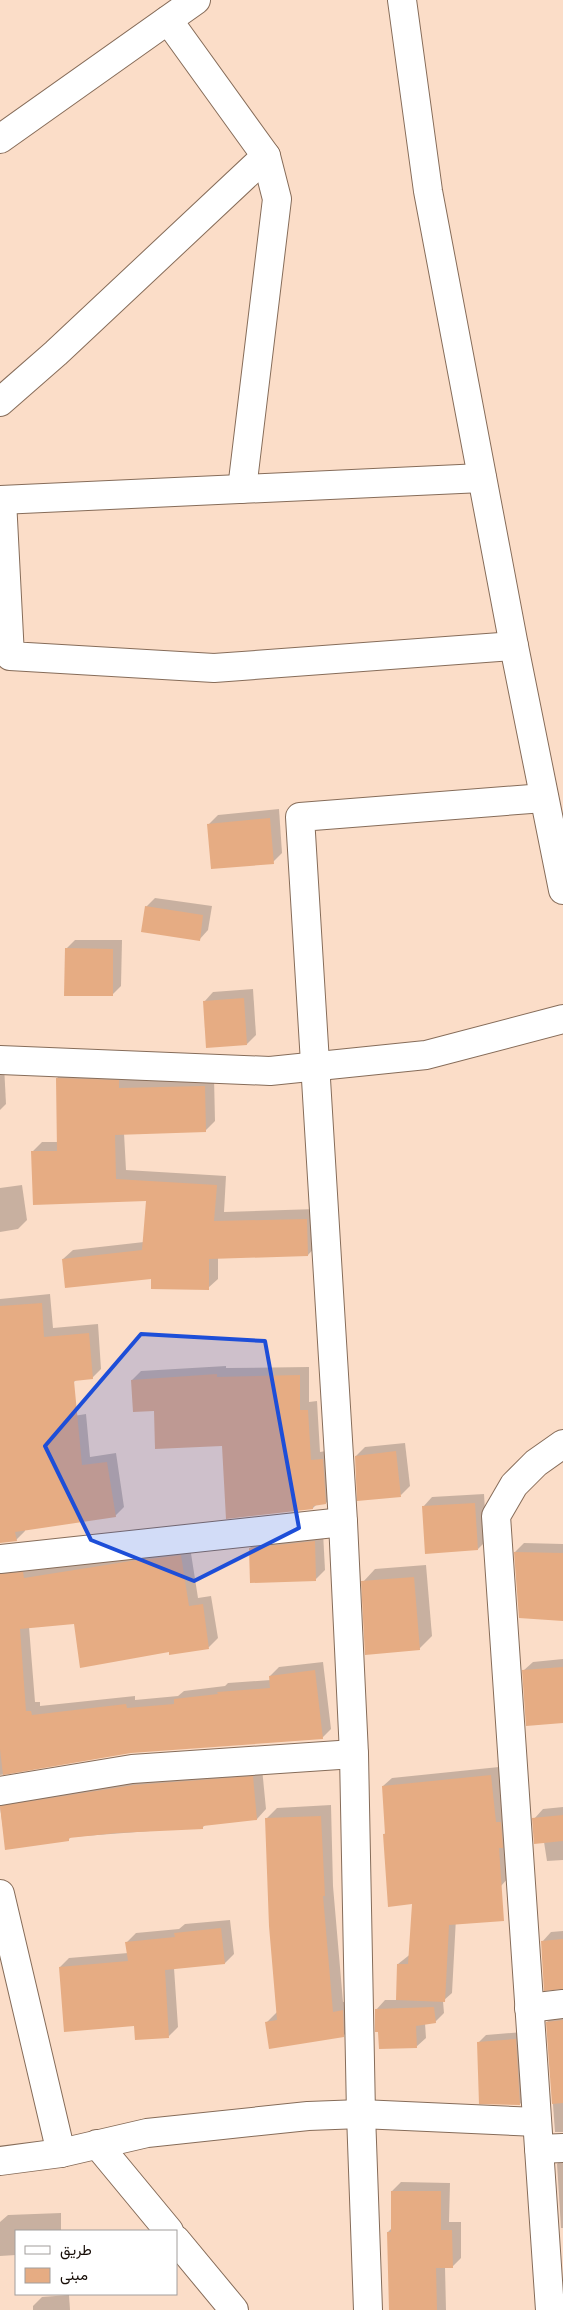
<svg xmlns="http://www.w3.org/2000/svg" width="563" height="2310" font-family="'Fira Sans Condensed',Vazirmatn,sans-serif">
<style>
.shadow{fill:#0003}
.building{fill:#e6ac83}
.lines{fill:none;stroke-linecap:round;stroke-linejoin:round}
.minor-casing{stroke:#866c59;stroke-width:30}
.minor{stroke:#fff;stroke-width:28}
.marked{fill:#1d4ed8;fill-opacity:0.2;stroke:#1d4ed8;stroke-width:4;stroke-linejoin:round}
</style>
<rect width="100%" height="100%" fill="#fbddc8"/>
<!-- shadow -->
<g class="shadow">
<path d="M279,809L282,853L273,862L209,824L218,815Z"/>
<path d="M155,898L212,906L208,930L199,940L146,907Z"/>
<path d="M75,940H122L121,986L112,995L66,949Z"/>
<path d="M253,989L256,1035L247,1044L204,1002L213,992Z"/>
<path d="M0,1062L4,1065L6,1104L0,1110Z"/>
<path d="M67,1069L214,1077L215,1121L205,1131L124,1133L126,1170L226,1176L224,1212L316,1209L317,1245L308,1255L218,1257V1279L208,1288L63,1259L73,1250L144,1242L147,1200L32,1152L42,1142H59L57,1078Z"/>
<path d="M22,1185L27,1220L18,1229L0,1232V1188Z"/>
<path d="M50,1294L53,1328L98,1324L101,1369L92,1378L77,1379L73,1383L0,1390V1299Z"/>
<path d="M226,1366V1368L309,1367V1402L317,1401L320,1452L332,1450L335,1494L326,1503L317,1504L313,1508L223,1445L155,1409L132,1380L141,1371Z"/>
<path d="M86,1414L90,1457L116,1453L124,1507L115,1516L25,1529V1531L16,1540L0,1542V1428Z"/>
<path d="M405,1443L410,1486L401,1495L356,1456L365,1447Z"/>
<path d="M484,1494L487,1540L478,1549L423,1507L432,1497Z"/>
<path d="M323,1532L325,1570L316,1579L250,1548L259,1539Z"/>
<path d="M524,1543L563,1544V1620L515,1552Z"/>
<path d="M190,1547L198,1598L211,1596L218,1638L209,1647L170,1650L75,1622L29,1627L35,1702H40V1706L135,1696V1700L178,1696L184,1691L225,1686L228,1683L271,1680L270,1676L279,1667L323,1662L331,1729L322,1738L129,1752L0,1775V1562Z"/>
<path d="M426,1565L432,1636L419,1649L363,1582L375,1569Z"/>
<path d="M563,1659V1722L523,1671L533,1662Z"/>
<path d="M499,1767L509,1877L501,1886L384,1834L386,1833L383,1786L392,1778Z"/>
<path d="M262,1768L266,1809L257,1819L205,1825L203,1827L71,1837L69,1839L6,1848L0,1807L9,1797L144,1776Z"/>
<path d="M331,1805L333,1886L343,2002L354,2000V2025L343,2036L266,2023L277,2012L266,1819L277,1808Z"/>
<path d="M563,1807V1860L547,1861L544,1842L534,1819L543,1809Z"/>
<path d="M456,1918L452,1993L443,2001L444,2013L435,2022L425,2023L426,2038L416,2047L376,2010L385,2000H397L398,1964Z"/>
<path d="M230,1920L234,1954L225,1963L174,1968L178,2027L169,2036L136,2024L60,1967L69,1958L128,1953L127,1942L136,1933L179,1929L185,1924Z"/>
<path d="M563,1931V1988L542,1942L551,1932Z"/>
<path d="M563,2012V2132H555L547,2022L557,2013Z"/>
<path d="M523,2032L528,2096L520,2104L478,2043L486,2035Z"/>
<path d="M563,2158V2228H561L557,2164Z"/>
<path d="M401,2182L450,2183L449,2222H461V2258L452,2267H445L446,2310H391L388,2232L392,2228V2191Z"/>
<path d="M61,2213V2231H16V2255L0,2256V2222L8,2215Z"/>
<path d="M69,2295L70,2310H33V2306L42,2297Z"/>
</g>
<!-- building -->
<g class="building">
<path d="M270,818L274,864L211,869L207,824Z"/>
<path d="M145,906L203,915L200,941L141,932Z"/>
<path d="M65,948L113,949V996H64Z"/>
<path d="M244,998L247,1045L206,1048L203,1001Z"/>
<path d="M56,1078L119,1080V1088L205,1086L206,1132L115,1135L116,1179L217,1185L214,1221L307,1219L308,1256L209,1259V1290L151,1289V1279L65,1288L62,1259L142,1250L146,1201L33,1205L31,1151H57Z"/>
<path d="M42,1303L44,1337L89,1333L93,1379L74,1381L82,1465L107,1462L116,1517L15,1532L17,1541L0,1543V1306Z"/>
<path d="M217,1374V1377L300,1375V1410H308L311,1460L323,1459L326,1504L313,1506V1509L226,1519L222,1446L155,1449L154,1411L133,1412L131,1380Z"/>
<path d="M396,1451L401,1497L357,1501L355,1456Z"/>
<path d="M475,1503L478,1550L425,1554L422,1506Z"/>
<path d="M315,1541L316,1581L250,1583L249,1548Z"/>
<path d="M514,1552L563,1553V1621L519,1618Z"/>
<path d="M181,1555L189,1606L203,1604L209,1649L169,1655V1652L80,1668L74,1624L20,1629L26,1711H31L32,1715L126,1704L127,1708L174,1704V1699L218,1694L217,1692L270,1688L269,1676L315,1670L323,1739L131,1753L3,1775L0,1749V1574L23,1572L24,1578L131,1561Z"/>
<path d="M414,1577L420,1650L365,1655L361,1581Z"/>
<path d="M563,1667V1723L526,1726L522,1670Z"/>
<path d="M491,1775L496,1822H501L503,1848H499L504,1921L449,1925L445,2002L396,2000L397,1964H408L412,1904L388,1907L383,1834H385L382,1786Z"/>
<path d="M253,1776L257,1820L203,1826V1829L116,1833L69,1838V1841L5,1850L0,1806L134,1785Z"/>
<path d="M563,1815V1841L534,1844L532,1818Z"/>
<path d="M321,1816L325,1896H323L333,2012L343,2010L344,2037L269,2049L265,2022L277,2020L269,1926L265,1818Z"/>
<path d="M221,1928L225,1964L165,1970L169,2038L135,2040L134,2026L64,2032L59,1967L128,1961L125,1942L175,1937L174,1933Z"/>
<path d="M563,1939V1989L544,1991L541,1941Z"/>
<path d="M434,2007L436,2023L416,2026L417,2048L379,2049L378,2032H375V2009Z"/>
<path d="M563,2020V2103L552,2104L546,2022Z"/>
<path d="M516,2039L520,2105L479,2104L477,2042Z"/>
<path d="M391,2191H441V2230H452L453,2268H436L437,2310H389L387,2232H391Z"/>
</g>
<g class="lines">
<!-- minor casing -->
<g class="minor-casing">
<g id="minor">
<path d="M402,0L428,191L514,646L563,890"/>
<path d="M168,20L266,156L277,199L242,489"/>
<path d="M0,139L196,0"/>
<path d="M0,402L56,353L266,156"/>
<path d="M0,500L482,478"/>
<path d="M2,500L10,656L214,668L514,646"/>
<path d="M0,1060L270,1071L426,1055L563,1019"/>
<path d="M0,1559L343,1522"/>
<path d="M0,1791L132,1769L354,1754"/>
<path d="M0,1894L61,2153"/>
<path d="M529,2008L563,2004"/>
<path d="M97,2144L169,2231"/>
<path d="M539,2149L563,2148"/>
<path d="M0,2161L61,2153L147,2133L308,2116L361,2114L537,2122"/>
<path d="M176,2240L234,2310"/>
<path d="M368,2310L361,2114L354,1754L343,1522L300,817L544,798"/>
<path d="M550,2310L496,1516L514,1485L536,1463L563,1444"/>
</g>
</g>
<!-- minor -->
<use href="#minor" class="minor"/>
</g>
<!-- marked area -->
<path class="marked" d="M141,1334L265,1341L299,1528L194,1581L91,1540L45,1446Z"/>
<!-- legend -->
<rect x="15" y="2230" width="162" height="65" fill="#ffffff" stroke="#a29e9c"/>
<rect x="25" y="2246" width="25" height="8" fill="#ffffff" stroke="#a29e9c"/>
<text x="60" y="2255" font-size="15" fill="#170d07">طريق</text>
<rect x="25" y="2268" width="25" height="15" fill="#e6ac83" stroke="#a29e9c"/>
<text x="60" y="2280" font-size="15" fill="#170d07">مبنى</text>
</svg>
